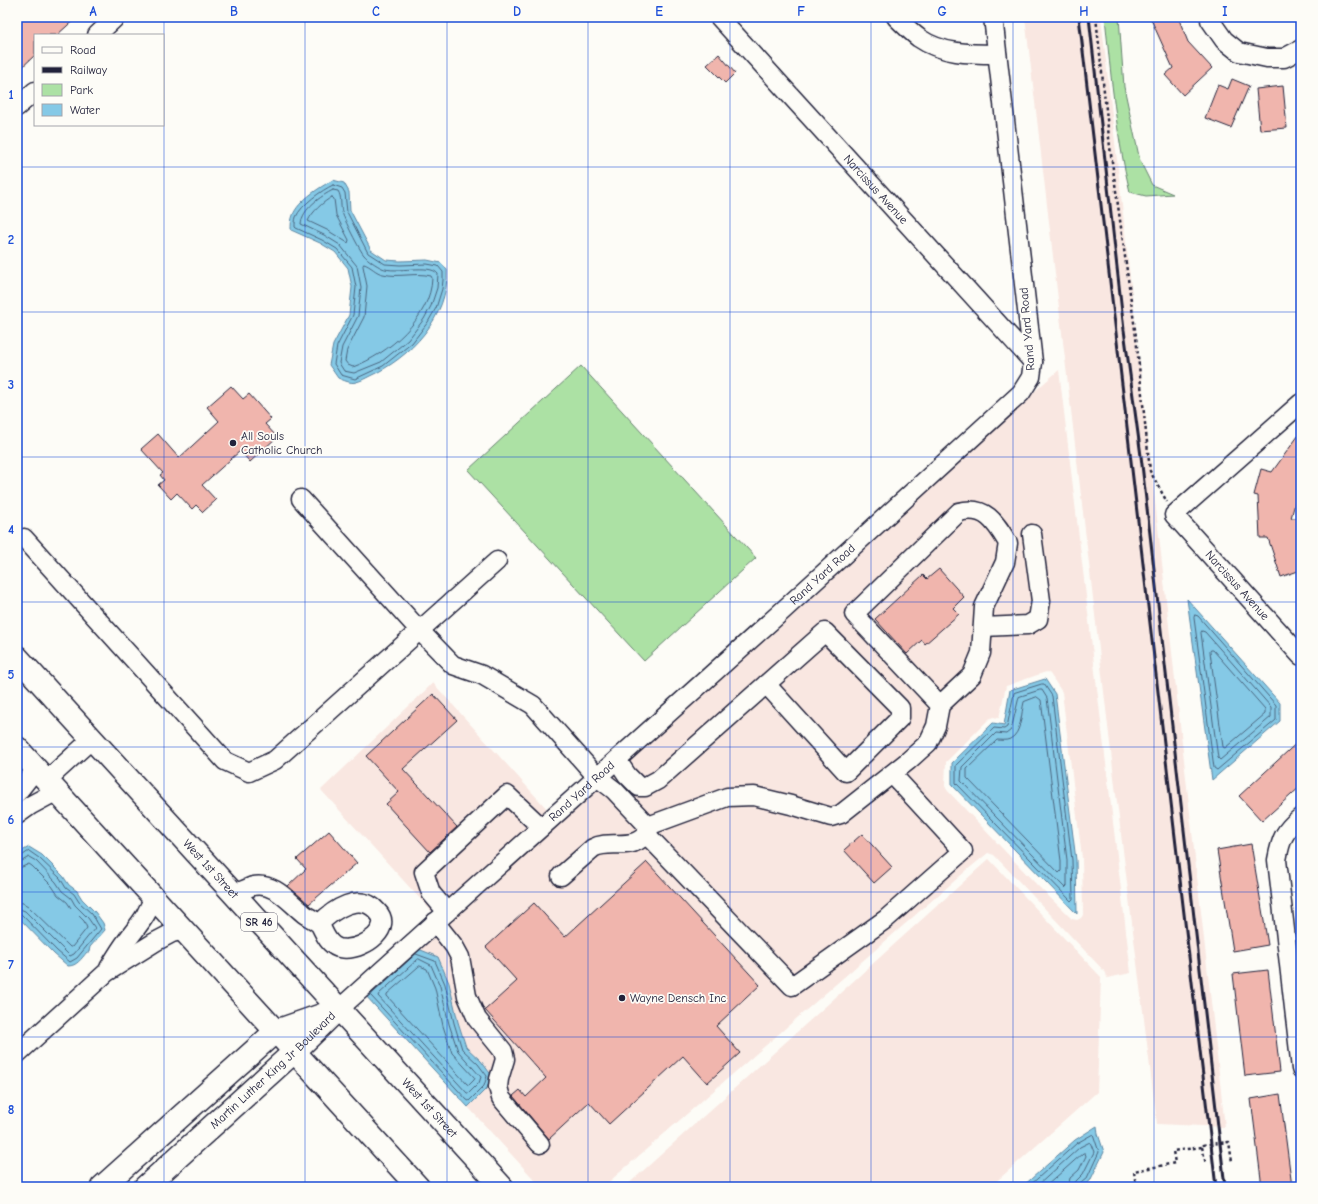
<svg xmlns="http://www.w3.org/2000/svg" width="1318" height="1204" font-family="'Comic Neue',sans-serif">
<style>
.built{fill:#f9e7e1;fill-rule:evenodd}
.green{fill:#ace1a4;stroke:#678270}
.water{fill:#85c9e6;stroke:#5d86a2}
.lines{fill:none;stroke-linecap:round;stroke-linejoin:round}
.shore{stroke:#4a657f;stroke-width:1}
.building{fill:#f0b5ad;stroke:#22223b}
.minor-casing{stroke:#22223b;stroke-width:21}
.major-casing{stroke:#22223b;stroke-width:25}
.path{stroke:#22223b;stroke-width:2.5;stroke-dasharray:3 3;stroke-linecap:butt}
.minor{stroke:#fdfcf7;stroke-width:18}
.major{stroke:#fdfcf7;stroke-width:22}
.rail{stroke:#22223b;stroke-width:3}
.grid{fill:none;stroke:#1d4ed8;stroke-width:1;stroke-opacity:0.55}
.poi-dot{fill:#22223b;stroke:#fdfcf7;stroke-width:1.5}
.labels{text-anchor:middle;stroke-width:3.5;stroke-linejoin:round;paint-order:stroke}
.shield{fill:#fdfcf7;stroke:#646373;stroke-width:1}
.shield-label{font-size:11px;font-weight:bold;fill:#22223b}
.street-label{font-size:12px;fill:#22223b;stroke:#fdfcf7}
.poi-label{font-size:12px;fill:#22223b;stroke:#fdfcf7;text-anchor:start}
.neatline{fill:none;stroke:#1d4ed8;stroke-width:1.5}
.grid-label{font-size:13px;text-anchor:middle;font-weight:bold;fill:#1d4ed8}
</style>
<rect width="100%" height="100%" fill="#fdfcf7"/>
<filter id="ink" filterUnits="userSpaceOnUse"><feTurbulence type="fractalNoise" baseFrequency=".025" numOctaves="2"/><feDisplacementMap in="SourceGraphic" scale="8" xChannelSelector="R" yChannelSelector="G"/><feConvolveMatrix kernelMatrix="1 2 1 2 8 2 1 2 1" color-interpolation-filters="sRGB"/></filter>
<g filter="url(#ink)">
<!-- built -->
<g class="built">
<path d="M1025,17H1101L1225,1127L1157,1124L1115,786Z"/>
<path d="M1059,370L1131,973L1107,978L1106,973L994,855L988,853L967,870L603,1187H541L468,1107L487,1088L492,1076L481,1061L466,1047L458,1022L416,948L443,924L321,790L433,683L557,820L956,460ZM1047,672L1050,674L1062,692L1082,858L1083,915L1081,918L1077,920L1072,919L1037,885L947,790L945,786L946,762L989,719L993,717L999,718L1006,686L1043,673Z"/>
<path d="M989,859L1101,977L1097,1092L990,1187H625Z"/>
</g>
<!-- green -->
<g class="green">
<path d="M1105,17H1119L1124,87L1140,161L1152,185L1173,194L1146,196L1130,192C1116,135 1111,76 1105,17Z"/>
<path d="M581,366L756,558L644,661L468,470Z"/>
</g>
<!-- water -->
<g class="water">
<path d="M333,180L344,183L349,192L350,210L371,250L386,260L400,261L427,260L441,263L447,270C449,317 410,358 370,376C366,378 361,381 356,382C351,384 343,380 338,378L329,365L333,345L349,315L352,287L348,268L335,252L320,243L291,230C291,226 291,219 293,215C298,201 320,187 333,180Z"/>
<path d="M1187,599L1280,703V721L1212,780Z"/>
<path d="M1045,679L1055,694L1076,860L1077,914L952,785V763L993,723L1004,725L1010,690Z"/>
<path d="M29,847L42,855L63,876L69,885L77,891L82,899L95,912L103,923L105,930L90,947L89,952H87C81,959 77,966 68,966L54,954L17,916V854Z"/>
<path d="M416,948L438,957L449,983L458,1022L466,1047L481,1061L492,1076L487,1088L468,1107L365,995Z"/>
<path d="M1097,1126L1098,1134L1104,1152L1090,1181L1081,1187H1022L1075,1140Z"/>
</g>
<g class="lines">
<!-- shore -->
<g class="shore">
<path d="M333,185L342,188L345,193L347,212L368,253L385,264L400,265L427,264L438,266L443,272V280L442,289L436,308L428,322L412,343L383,366L355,379L341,375L334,364L337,346L353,315L356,287L352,267L337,249L322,240L296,228L295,227C295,224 295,220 296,217C301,205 322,190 333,185Z"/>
<path d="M333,190L338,191C342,197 340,205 342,212C343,217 360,251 364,255C368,260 376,265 382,268C395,274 430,263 438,274L437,288L431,306L424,319L408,340L381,362L354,373L344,371L339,363L342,347L358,316L361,287L357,266L340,245L324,235L301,224C302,209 321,196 333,190Z"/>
<path d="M332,197L334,199L336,215L349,240L348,243L327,230L308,221C312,212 323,202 332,197Z"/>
<path d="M364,264C371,266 376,273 383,274C399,278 415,272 431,276L432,278C431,318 388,354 353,367L348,365L345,361L347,350L364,317L367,286L363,266Z"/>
<path d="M1195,615L1198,616L1276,705V720L1217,770L1214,768L1194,618Z"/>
<path d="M1202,631L1205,632L1271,707V717L1220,760L1218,758L1201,633Z"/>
<path d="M1211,650H1213L1265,709V714L1225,748L1223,747L1210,652Z"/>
<path d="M1042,684H1044L1052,696L1072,860L1073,899L1071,901L956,783V765L994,728L1004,729L1007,727L1014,693Z"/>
<path d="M1040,690H1042L1047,698L1067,860V886L1065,888L961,781L962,767L996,733L1006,734L1011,730L1019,697Z"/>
<path d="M1037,697L1041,700L1061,861V871L1059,873L967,778V769L997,740C1001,740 1006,741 1010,739C1022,733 1021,713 1024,702Z"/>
<path d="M17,857H20L29,851L39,858L60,878L66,888L74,894L79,902L92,914L101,929L77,958L70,962L57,951L21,914L17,913"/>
<path d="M17,862L22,861L29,857L36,861L56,882L62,891L71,898L75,905L88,918L95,928L74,954L70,956L25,911L17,908"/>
<path d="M17,868L22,867L29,864L32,866L52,886L58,895L67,902L71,908L84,921L87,928L72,947H70L28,906L23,903L17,902"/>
<path d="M416,954L435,961L445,984L454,1023L462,1049L478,1064L487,1076L484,1086L469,1101L467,1100L371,996L372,994Z"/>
<path d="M419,959L431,965L440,986L449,1024L458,1051L481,1077L479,1083L469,1093H467L378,996L379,994L417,960Z"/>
<path d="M420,966L427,969L435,988L443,1026L452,1053L475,1078L474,1080L469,1085L467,1084L387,996V994L418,967Z"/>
<path d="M1028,1187L1077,1143L1093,1134L1099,1152L1087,1178L1081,1183L1079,1187"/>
<path d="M1036,1187L1080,1147L1090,1142L1094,1152L1083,1174L1076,1181L1074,1187"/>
<path d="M1045,1187L1083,1153H1085L1086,1156L1079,1170L1070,1178L1068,1187"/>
</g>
</g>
<!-- building -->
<g class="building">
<path d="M17,17H77L57,35H35V55L17,72Z"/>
<path d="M1150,17H1178L1188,42L1212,68L1183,95L1165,75L1173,68Z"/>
<path d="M719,54L735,73L725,83L707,65Z"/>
<path d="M1232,79L1249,86L1231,128L1205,118L1218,85L1228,89Z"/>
<path d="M1283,86L1287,128L1260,130L1256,89Z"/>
<path d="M231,386L243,399L249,394L271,419L265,424L277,437L250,462L240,451L202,485L216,500L203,512L196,505L192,509L177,493L171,499L158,485L164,480L160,475L163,473L141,449L158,434L179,458L219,421L207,407Z"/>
<path d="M1301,432V481L1291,518H1301V570L1281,577L1268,538H1260L1258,496L1254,495L1261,469L1272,472Z"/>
<path d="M939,569L964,597L953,608L959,614L925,644L922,640L907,654L875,619L923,575L927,579Z"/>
<path d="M433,694L457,720L403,769L457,827L430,852L386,804L399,792L366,756Z"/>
<path d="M1301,739V786L1262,821L1239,796Z"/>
<path d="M329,831L357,863L309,904L288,886L306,869L297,859Z"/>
<path d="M862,834L892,867L874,883L844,850Z"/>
<path d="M1251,844L1268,945L1233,951L1217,850Z"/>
<path d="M647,862L760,985L716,1026L740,1053L707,1083L683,1056L609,1124L589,1102L549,1139L513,1096L520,1090L526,1097L546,1078L485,1010L517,981L486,947L534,903L565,937Z"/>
<path d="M1268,970L1280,1072L1245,1076L1233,974Z"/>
<path d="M1280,1094L1292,1187H1262L1251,1099Z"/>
</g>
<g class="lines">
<!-- minor casing -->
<g class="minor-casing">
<g id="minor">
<path id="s1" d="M719,17L1033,362"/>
<path d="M896,17C903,24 911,32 919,38C942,54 970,54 997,54"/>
<path d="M1210,17V20L1224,40L1239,52L1267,58H1284L1301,49"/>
<path d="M97,35L116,17"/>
<path d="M17,107L35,91"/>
<path id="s2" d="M1301,403L1174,515L1301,656"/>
<path d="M301,499L420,631L453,665L482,675L533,705L597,777L614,790L648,826L649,830C634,854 611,838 593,848L561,876"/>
<path d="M24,538L225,761L249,772L275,760L497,561"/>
<path d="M983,627L1028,625L1038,619L1041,601L1032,534"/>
<path d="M617,760L627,775L639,787H645L658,780L825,632L900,708V718L846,772L766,684"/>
<path d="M47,780L92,739"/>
<path d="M17,793L36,769"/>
<path d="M17,815L31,805L57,791"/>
<path d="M1301,817C1284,831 1281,838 1277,860L1301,1069"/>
<path d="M648,826L727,797L754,796L791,805L831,817L841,814L908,761L928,743L936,726L940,705L854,614L959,512C986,505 996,523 1008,543L1005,562L984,607L981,653L972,675L940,705"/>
<path d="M646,834L792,986L886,919L963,851L892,774"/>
<path d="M234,894C240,892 247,888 253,886C274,882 288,901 303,913C307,917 316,920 320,925C324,932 326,940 333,945C346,956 380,941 382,924C383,919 381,915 377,911C360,891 333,910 319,924"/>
<path d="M447,912L431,893L424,872L507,795L541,827"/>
<path d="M435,922L454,946L460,957L467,996L477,1019L503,1051L505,1059L499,1079L498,1087L501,1098L540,1144"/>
<path d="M109,968C115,958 121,948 128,939C139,924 149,914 153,896"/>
<path id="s3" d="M339,1009L779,614L1021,393L1031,377L1033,362L993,17"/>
<path d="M17,1054L107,972L155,942L172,933L184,930"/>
</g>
</g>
<!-- major casing -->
<g class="major-casing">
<g id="major">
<path id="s4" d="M17,657L502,1187"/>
<path d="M17,748L418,1187"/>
<path d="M102,1187L276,1031L339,1009"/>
<path id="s5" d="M145,1187L295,1051L333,1014"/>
</g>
</g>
<!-- path -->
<g class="path">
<path d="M1096,17L1110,147L1136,337L1150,471L1167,502"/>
<path d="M1202,1147L1206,1164"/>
<path d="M1136,1187L1134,1171L1175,1163L1173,1151L1202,1147V1145L1229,1142L1232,1162"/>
</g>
<!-- minor -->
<use href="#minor" class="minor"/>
<!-- major -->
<use href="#major" class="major"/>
<!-- rail -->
<g class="rail">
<path d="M1079,17L1216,1187"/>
<path d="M1089,17L1124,330L1141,456L1225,1187"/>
</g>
</g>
</g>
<!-- grid -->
<path class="grid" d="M164,17V1187M305,17V1187M447,17V1187M588,17V1187M730,17V1187M871,17V1187M1013,17V1187M1154,17V1187M17,167H1301M17,312H1301M17,457H1301M17,602H1301M17,747H1301M17,892H1301M17,1037H1301"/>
<!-- markers -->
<g class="poi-dot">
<circle cx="233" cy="443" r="4"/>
<circle cx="622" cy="998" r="4"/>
</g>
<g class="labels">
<!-- shield labels -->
<rect class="shield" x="241" y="913" width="36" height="18" rx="3"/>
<g class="shield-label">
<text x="259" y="926">SR 46</text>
</g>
<!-- street labels -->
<g class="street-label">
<text dy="4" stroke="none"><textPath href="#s1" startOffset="233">Narcissus Avenue</textPath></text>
<text transform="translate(1027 329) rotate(-95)" y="4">Rand Yard Road</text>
<text dy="4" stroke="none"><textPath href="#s3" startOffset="650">Rand Yard Road</textPath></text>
<text dy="4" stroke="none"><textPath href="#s2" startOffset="264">Narcissus Avenue</textPath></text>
<text dy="4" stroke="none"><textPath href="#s3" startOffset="326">Rand Yard Road</textPath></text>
<text dy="4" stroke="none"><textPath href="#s4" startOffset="287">West 1st Street</textPath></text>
<text dy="4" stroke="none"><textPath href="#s5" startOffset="173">Martin Luther King Jr Boulevard</textPath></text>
<text dy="4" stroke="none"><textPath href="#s4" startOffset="611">West 1st Street</textPath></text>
</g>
<!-- poi labels -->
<g class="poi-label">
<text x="241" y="440">All Souls<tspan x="241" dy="14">Catholic Church</tspan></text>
<text x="630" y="1002">Wayne Densch Inc</text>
</g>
</g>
<!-- margin -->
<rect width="1318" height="1204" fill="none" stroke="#fdfcf7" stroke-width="44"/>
<!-- legend -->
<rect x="34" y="34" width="130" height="92" fill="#fdfcf7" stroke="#a5a5ac"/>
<rect x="42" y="47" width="20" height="6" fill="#fdfcf7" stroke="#a5a5ac"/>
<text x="70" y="54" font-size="12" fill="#22223b">Road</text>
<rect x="42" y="67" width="20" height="6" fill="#22223b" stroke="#a5a5ac"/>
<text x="70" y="74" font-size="12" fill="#22223b">Railway</text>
<rect x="42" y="84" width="20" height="12" fill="#ace1a4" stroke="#a5a5ac"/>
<text x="70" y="94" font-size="12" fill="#22223b">Park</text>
<rect x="42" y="104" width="20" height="12" fill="#85c9e6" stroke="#a5a5ac"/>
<text x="70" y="114" font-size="12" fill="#22223b">Water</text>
<rect x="22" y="22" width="1274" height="1160" class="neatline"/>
<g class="grid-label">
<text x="93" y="16">A</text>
<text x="234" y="16">B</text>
<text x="376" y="16">C</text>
<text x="517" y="16">D</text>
<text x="659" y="16">E</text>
<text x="801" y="16">F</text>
<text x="942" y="16">G</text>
<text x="1084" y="16">H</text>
<text x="1225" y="16">I</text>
<text x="11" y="99">1</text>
<text x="11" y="244">2</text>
<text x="11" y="389">3</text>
<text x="11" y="534">4</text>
<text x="11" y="679">5</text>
<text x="11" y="824">6</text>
<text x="11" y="969">7</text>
<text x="11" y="1114">8</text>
</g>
</svg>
